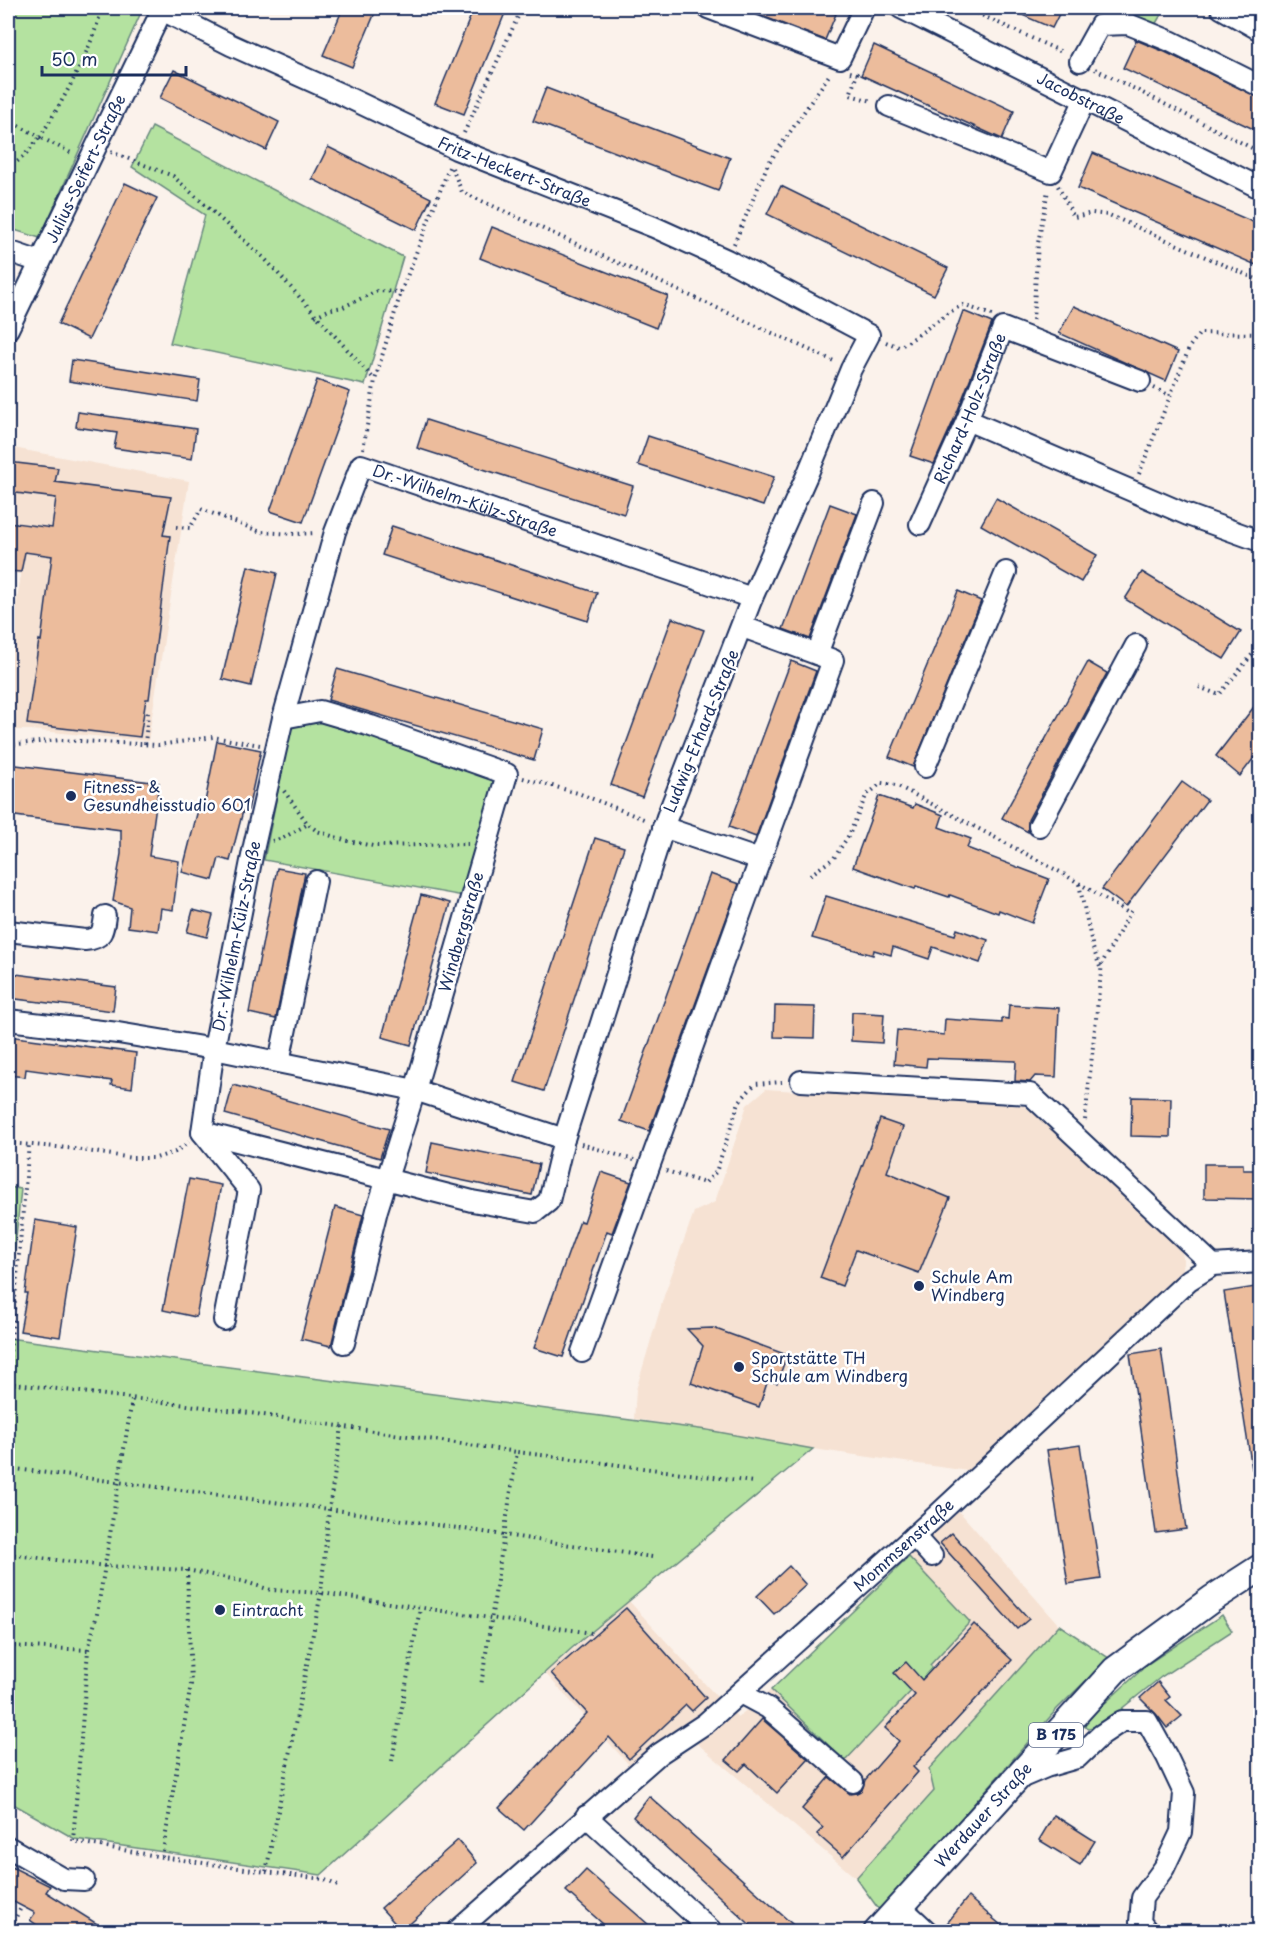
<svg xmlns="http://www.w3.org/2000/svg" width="1268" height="1939" font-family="'Playpen Sans',sans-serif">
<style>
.built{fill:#f6e2d3}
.green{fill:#b4e2a0;stroke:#68887f;stroke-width:1.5}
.building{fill:#ecbc9c;stroke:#1b2f5e;stroke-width:1.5}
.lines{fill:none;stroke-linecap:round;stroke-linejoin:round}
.minor-casing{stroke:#1b2f5e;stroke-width:24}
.major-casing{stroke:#1b2f5e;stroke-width:30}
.path{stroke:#1b2f5e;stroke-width:4;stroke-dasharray:1.5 4.5;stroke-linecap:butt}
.minor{stroke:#fff;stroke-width:20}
.major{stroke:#fff;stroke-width:26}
.poi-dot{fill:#1b2f5e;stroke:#fff;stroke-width:2}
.labels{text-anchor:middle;stroke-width:5;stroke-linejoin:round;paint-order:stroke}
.shield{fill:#fff;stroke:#5f6d8e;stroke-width:1.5}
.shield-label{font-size:15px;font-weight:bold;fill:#1b2f5e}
.street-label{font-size:16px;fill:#1b2f5e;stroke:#fff}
.poi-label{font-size:16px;fill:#1b2f5e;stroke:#fff;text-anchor:start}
</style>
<rect width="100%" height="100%" fill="#fbf2eb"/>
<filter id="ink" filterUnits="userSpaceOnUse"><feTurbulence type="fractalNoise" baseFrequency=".0167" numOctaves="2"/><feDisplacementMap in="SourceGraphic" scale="12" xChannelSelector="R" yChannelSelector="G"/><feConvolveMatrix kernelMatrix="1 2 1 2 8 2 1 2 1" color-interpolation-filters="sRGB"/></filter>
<g filter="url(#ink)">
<!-- built -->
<g class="built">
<path d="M8,447L189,481L148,741L30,730H8V662L21,574L8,573Z"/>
<path d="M766,1089L1024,1106L1037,1115L1181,1248L1184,1263L1181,1276L968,1471L813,1449L707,1430L634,1419L636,1390L664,1296L694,1212L715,1202L747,1105Z"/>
<path d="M958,1510L1059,1625L929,1769L934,1790L856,1878L680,1729L632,1768L545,1673L629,1601L717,1697L738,1717L771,1690L845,1761L933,1668L929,1665L970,1622L909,1557Z"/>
</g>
<!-- green -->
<g class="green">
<path d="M8,8H143L40,238L8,228Z"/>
<path d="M1113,9V8H1165L1155,25Z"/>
<path d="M152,127L403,257L365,385L170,343L205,215L132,167Z"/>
<path d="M309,719L499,775L463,896L264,860L291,726Z"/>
<path d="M8,1187L21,1189L8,1314Z"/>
<path d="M8,1338L707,1430L813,1449L572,1648L321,1875L75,1839L8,1801Z"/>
<path d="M909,1557L970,1622L930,1665L933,1668L845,1761L771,1690Z"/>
<path d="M1222,1615L1232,1631L1161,1677L1100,1726L1088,1728L1081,1725L1149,1663Z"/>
<path d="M1059,1625L1109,1658L1057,1709L880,1911L856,1878L934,1791L929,1769Z"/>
</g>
<!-- building -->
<g class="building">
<path d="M343,8H377L352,67L323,55Z"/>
<path d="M474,8H507L464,114L435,103Z"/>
<path d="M741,8H820L836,14L825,40Z"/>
<path d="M1006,8H1062L1052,28Z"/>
<path d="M1136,40L1165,52L1260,98V132L1123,68Z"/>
<path d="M874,45L1014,111L1002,139L861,75Z"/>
<path d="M174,70L279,122L266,150L160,98Z"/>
<path d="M546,88L730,158L718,191L533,121Z"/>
<path d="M328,147L431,198L416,230L312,179Z"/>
<path d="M1093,153L1260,225V254L1256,265L1078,188Z"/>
<path d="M125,183L157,198L89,339L58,324Z"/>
<path d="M781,186L948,268L934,295L767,214Z"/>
<path d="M492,227L668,296L656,328L480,258Z"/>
<path d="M1074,306L1178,352L1166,381L1059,333Z"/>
<path d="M963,311L992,323L956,415L934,464L910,456Z"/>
<path d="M72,360L200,380L197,401L69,381Z"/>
<path d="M317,380L350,392L303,522L270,511Z"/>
<path d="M78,412L196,429L192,459L114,448L117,433L76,427Z"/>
<path d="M426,420L633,486L624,514L417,448Z"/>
<path d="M648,436L774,477L763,506L638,465Z"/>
<path d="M8,462L58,468L55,482L171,497L163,535L170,536L162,597L149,699H146L140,737L27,724L39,640L41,641L52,556L25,552L21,572L8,571V522L52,528L56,498L8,492Z"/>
<path d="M996,498L1097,555L1081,582L981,525Z"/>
<path d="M830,504L857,514L810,639L783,629Z"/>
<path d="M392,526L597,593L588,621L382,555Z"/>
<path d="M248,566L277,573L251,686L222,679Z"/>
<path d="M1142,572L1241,632L1224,659L1125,599Z"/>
<path d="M958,591L981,601L913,767L889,757Z"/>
<path d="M672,618L704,630L642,797L611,785Z"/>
<path d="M791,661L816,671L756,837L729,827Z"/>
<path d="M1088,662L1107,673L1028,820V832L1002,818Z"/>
<path d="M337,669L543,729L534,760L328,700Z"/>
<path d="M1260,699V750L1240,776L1216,756Z"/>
<path d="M217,741L261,750L248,810L243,811L230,861L219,858L213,880L182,872L200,802H205Z"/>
<path d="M8,764L159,783L149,856L179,861L173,910L161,908L158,931L128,927L130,907L113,901L121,854V830L8,815Z"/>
<path d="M1182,782L1207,800L1126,907L1102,889Z"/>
<path d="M879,796L913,808L915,804L943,815L939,827L971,839L967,848L1049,879L1032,923L999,910L998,913L950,895L949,897L916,886L915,889L853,867Z"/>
<path d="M595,838L624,847L544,1091L515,1082Z"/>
<path d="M277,868L305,873L276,1019L249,1013Z"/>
<path d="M710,874L739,884L649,1131L621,1121Z"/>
<path d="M421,895L450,903L411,1045L382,1037Z"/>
<path d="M826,896L955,935L957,929L988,940L980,963L933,947L929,959L893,947L891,955L874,950L873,955L812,938Z"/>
<path d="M193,910L213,915L207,937L187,932Z"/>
<path d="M8,973L116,987L113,1011L8,998Z"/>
<path d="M1009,1005L1059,1008L1056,1077L1035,1076L1030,1082L1015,1081L1016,1061L927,1058L926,1067L894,1064L897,1030L944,1035L945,1019L1002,1023V1018L1008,1019Z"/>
<path d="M775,1006L815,1007L814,1038L774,1037Z"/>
<path d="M852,1012L884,1014L882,1043L851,1041Z"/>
<path d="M8,1036L136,1053L132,1088L111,1085L112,1081L26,1069L25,1077L8,1075Z"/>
<path d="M233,1085L389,1129L380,1158L225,1114Z"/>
<path d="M1132,1097L1171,1098L1170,1137L1131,1136Z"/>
<path d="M880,1119L903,1127L887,1172L950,1198L919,1273L856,1250L842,1286L820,1278Z"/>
<path d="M432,1142L539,1164L532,1195L426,1173Z"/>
<path d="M1204,1164H1243V1170H1260V1199L1204,1198Z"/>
<path d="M601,1172L631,1182L612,1233L607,1231L563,1357L534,1348L580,1221L584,1222Z"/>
<path d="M189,1179L221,1185L196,1317L163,1310Z"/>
<path d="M335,1207L363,1215L331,1346L301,1339Z"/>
<path d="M35,1220L77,1227L60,1337L20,1331L27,1293H25Z"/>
<path d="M1255,1287L1260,1319V1468L1252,1469L1224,1292Z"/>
<path d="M713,1328L787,1355L777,1383L768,1380L759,1407L691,1383L703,1346L687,1329Z"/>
<path d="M1161,1349L1186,1529L1156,1533L1130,1354Z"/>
<path d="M1080,1445L1101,1579L1068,1584L1047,1450Z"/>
<path d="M952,1533L1029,1619L1017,1629L940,1543Z"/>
<path d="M789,1566L806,1585L774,1614L757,1596Z"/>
<path d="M626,1608L706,1698L692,1711L686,1705L629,1759L609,1737L524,1830L499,1808L587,1713L551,1673Z"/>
<path d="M974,1624L1012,1660L913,1767L918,1772L843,1857L817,1834L823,1828L802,1809L829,1777L850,1794L856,1793L862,1790L865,1780L899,1741L885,1728L915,1695L894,1673L906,1662L922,1680Z"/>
<path d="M1158,1682L1170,1697L1166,1700L1182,1716L1167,1728L1157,1715L1140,1698Z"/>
<path d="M762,1719L808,1759L777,1793L746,1764L739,1771L726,1760Z"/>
<path d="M649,1796L801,1932H758L633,1817Z"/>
<path d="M1054,1815L1095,1841L1080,1865L1039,1840Z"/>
<path d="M458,1840L477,1863L402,1931L381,1908Z"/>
<path d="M8,1865L50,1886L46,1892L110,1932H47L30,1920L35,1913L8,1899Z"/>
<path d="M586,1870L657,1932H612L566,1891Z"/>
<path d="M968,1897L1009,1932H940Z"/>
</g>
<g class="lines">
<!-- minor casing -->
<g class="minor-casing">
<g id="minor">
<path d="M708,8L840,58L864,8"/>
<path id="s1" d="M901,8L1260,188"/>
<path d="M1221,8L1260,30"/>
<path id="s2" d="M162,10L231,45L345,96L456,149L654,227L727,260L869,335L851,369L808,473L752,598L667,817L564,1139L549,1201L535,1212L472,1201L202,1132"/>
<path d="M1080,61L1100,25L1128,24L1170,41L1260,86"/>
<path d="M889,106L1051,172L1085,99"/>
<path d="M8,251L40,262"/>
<path id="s3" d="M8,329L163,8"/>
<path d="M967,420L1188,515L1260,541"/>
<path id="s4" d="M920,524L967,420L1003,328L1140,381"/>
<path d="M743,627L833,660L760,860"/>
<path d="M817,654L874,503"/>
<path d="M283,718L320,711L371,726L507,774L415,1090L377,1210L344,1343"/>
<path d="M925,767L1006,572"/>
<path d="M1039,826L1136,645"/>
<path d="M8,931L85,940C102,939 103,932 105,916"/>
<path d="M8,1020L118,1033L214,1049L415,1090L564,1139"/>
<path d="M279,1062L316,881"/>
<path d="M801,1081L1030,1094L1213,1265"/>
<path id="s5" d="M224,1320L249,1190L202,1132L214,1049L254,846L283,718L335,532L361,465L752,598"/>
<path d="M582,1352L760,860L663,827"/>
<path d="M914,1536L932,1556"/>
<path d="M740,1693L768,1708L853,1782"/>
<path d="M1020,1778L1046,1767L1077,1758L1101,1735L1122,1721H1147L1167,1757L1184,1793L1181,1832L1164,1868L1142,1898L1140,1922L1148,1932"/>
<path d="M586,1816L713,1932"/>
<path d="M8,1847L64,1879L84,1880"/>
<path d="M900,1906L928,1932"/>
<path id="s6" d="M456,1932L659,1754L706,1723L933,1519L1189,1280L1213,1265L1260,1262"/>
</g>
</g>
<!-- major casing -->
<g class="major-casing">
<g id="major">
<path id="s7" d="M877,1932L1115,1670L1212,1599L1260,1568"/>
</g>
</g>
<!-- path -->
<g class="path">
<path d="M966,8L1064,53"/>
<path d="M1095,69L1260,152"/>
<path d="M850,72L857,74L850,95L872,101"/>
<path d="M8,120L40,137C65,97 90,53 102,8"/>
<path d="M464,133L522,8"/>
<path d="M111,152L173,176L265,259L374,379"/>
<path d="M452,168L462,192L836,362"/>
<path d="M8,169L24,156L40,137L73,154"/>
<path d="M1058,186L1074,217L1092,213L1109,215L1256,279L1260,275"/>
<path d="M734,244L768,164L830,74"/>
<path d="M315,316L331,309L343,307L377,291L401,292"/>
<path d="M1033,320L1038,243L1048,190"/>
<path d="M886,342L899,347C922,335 939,316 963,305L992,315"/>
<path d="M1154,388L1169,395"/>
<path d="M363,449L375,380L401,292L450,165"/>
<path d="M1139,474L1190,346L1200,333L1260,334"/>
<path d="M176,527L190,528L201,509L261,532L295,534L316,533"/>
<path d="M1199,687L1219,695L1260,645"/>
<path d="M145,744L148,712"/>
<path d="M8,745L60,740L159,745L213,737L260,745"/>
<path d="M523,778L578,793L646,820"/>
<path d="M284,791L308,824L317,831L344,840L373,846L468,844"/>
<path d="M272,841L283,838L308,824"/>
<path d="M810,875L834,858L849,835L866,796L881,783L896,785L1062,873L1130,914"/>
<path d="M1079,884L1093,948L1100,967"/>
<path d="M1085,1120L1102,963L1133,908"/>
<path d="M8,1143L68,1148L132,1158H156L175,1152L189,1142"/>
<path d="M581,1144L634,1160"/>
<path d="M666,1171L705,1183L716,1172L739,1102L755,1084L782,1082"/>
<path d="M8,1375L29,1144"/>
<path d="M8,1383L236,1411L517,1452"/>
<path d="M132,1400L97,1614L88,1650L73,1841L162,1857L266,1872L321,1593L329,1509L342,1427"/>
<path d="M8,1468L329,1509L504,1535L481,1686"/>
<path d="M8,1554L105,1566L187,1570L242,1581L271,1590L321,1593L592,1633"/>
<path d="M652,1557L504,1535L517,1452L753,1482"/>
<path d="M8,1646L88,1650"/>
<path d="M392,1761L420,1609"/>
<path d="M162,1857L191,1684L187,1570"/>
<path d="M266,1872L323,1879L340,1887"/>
<path d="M8,1932L22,1906"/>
</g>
<!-- minor -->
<use href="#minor" class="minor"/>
<!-- major -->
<use href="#major" class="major"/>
</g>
</g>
<!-- markers -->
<g class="poi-dot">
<circle cx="71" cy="796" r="6"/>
<circle cx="919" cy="1286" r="6"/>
<circle cx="739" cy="1367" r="6"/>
<circle cx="220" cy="1610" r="6"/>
</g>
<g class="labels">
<!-- shield labels -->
<rect class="shield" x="1029" y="1723" width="54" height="24" rx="4.5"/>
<g class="shield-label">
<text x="1056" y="1740">B 175</text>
</g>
<!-- street labels -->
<g class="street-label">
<text dy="6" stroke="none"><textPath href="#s1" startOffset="201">Jacobstraße</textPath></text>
<text dy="6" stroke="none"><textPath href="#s3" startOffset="178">Julius-Seifert-Straße</textPath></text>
<text dy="6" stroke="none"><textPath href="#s2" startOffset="388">Fritz-Heckert-Straße</textPath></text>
<text dy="6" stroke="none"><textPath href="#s4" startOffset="126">Richard-Holz-Straße</textPath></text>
<text dy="6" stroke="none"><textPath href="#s5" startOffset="1004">Dr.-Wilhelm-Külz-Straße</textPath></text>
<text transform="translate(701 731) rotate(-68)" y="6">Ludwig-Erhard-Straße</text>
<text transform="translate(461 932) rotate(-74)" y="6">Windbergstraße</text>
<text dy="6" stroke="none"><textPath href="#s5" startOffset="406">Dr.-Wilhelm-Külz-Straße</textPath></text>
<text dy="6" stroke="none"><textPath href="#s6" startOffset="592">Mommsenstraße</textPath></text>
<text dy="6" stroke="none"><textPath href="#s7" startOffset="158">Werdauer Straße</textPath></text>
</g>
<!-- poi labels -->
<g class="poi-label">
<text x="83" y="793">Fitness- &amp;<tspan x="83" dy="18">Gesundheisstudio 601</tspan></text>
<text x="931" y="1283">Schule Am<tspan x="931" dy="18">Windberg</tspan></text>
<text x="751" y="1364">Sportstätte TH<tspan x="751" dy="18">Schule am Windberg</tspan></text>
<text x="232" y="1616">Eintracht</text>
</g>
</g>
<!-- margin -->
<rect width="1268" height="1939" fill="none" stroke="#fff" stroke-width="30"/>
<rect x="15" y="15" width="1238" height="1909" fill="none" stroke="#1b2f5e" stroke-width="2" filter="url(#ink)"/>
<!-- scale -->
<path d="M42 66v9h144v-9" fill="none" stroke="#1b2f5e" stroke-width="3"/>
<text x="51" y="66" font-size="18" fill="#1b2f5e" stroke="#ffffff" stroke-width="4.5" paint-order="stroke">50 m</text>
</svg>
